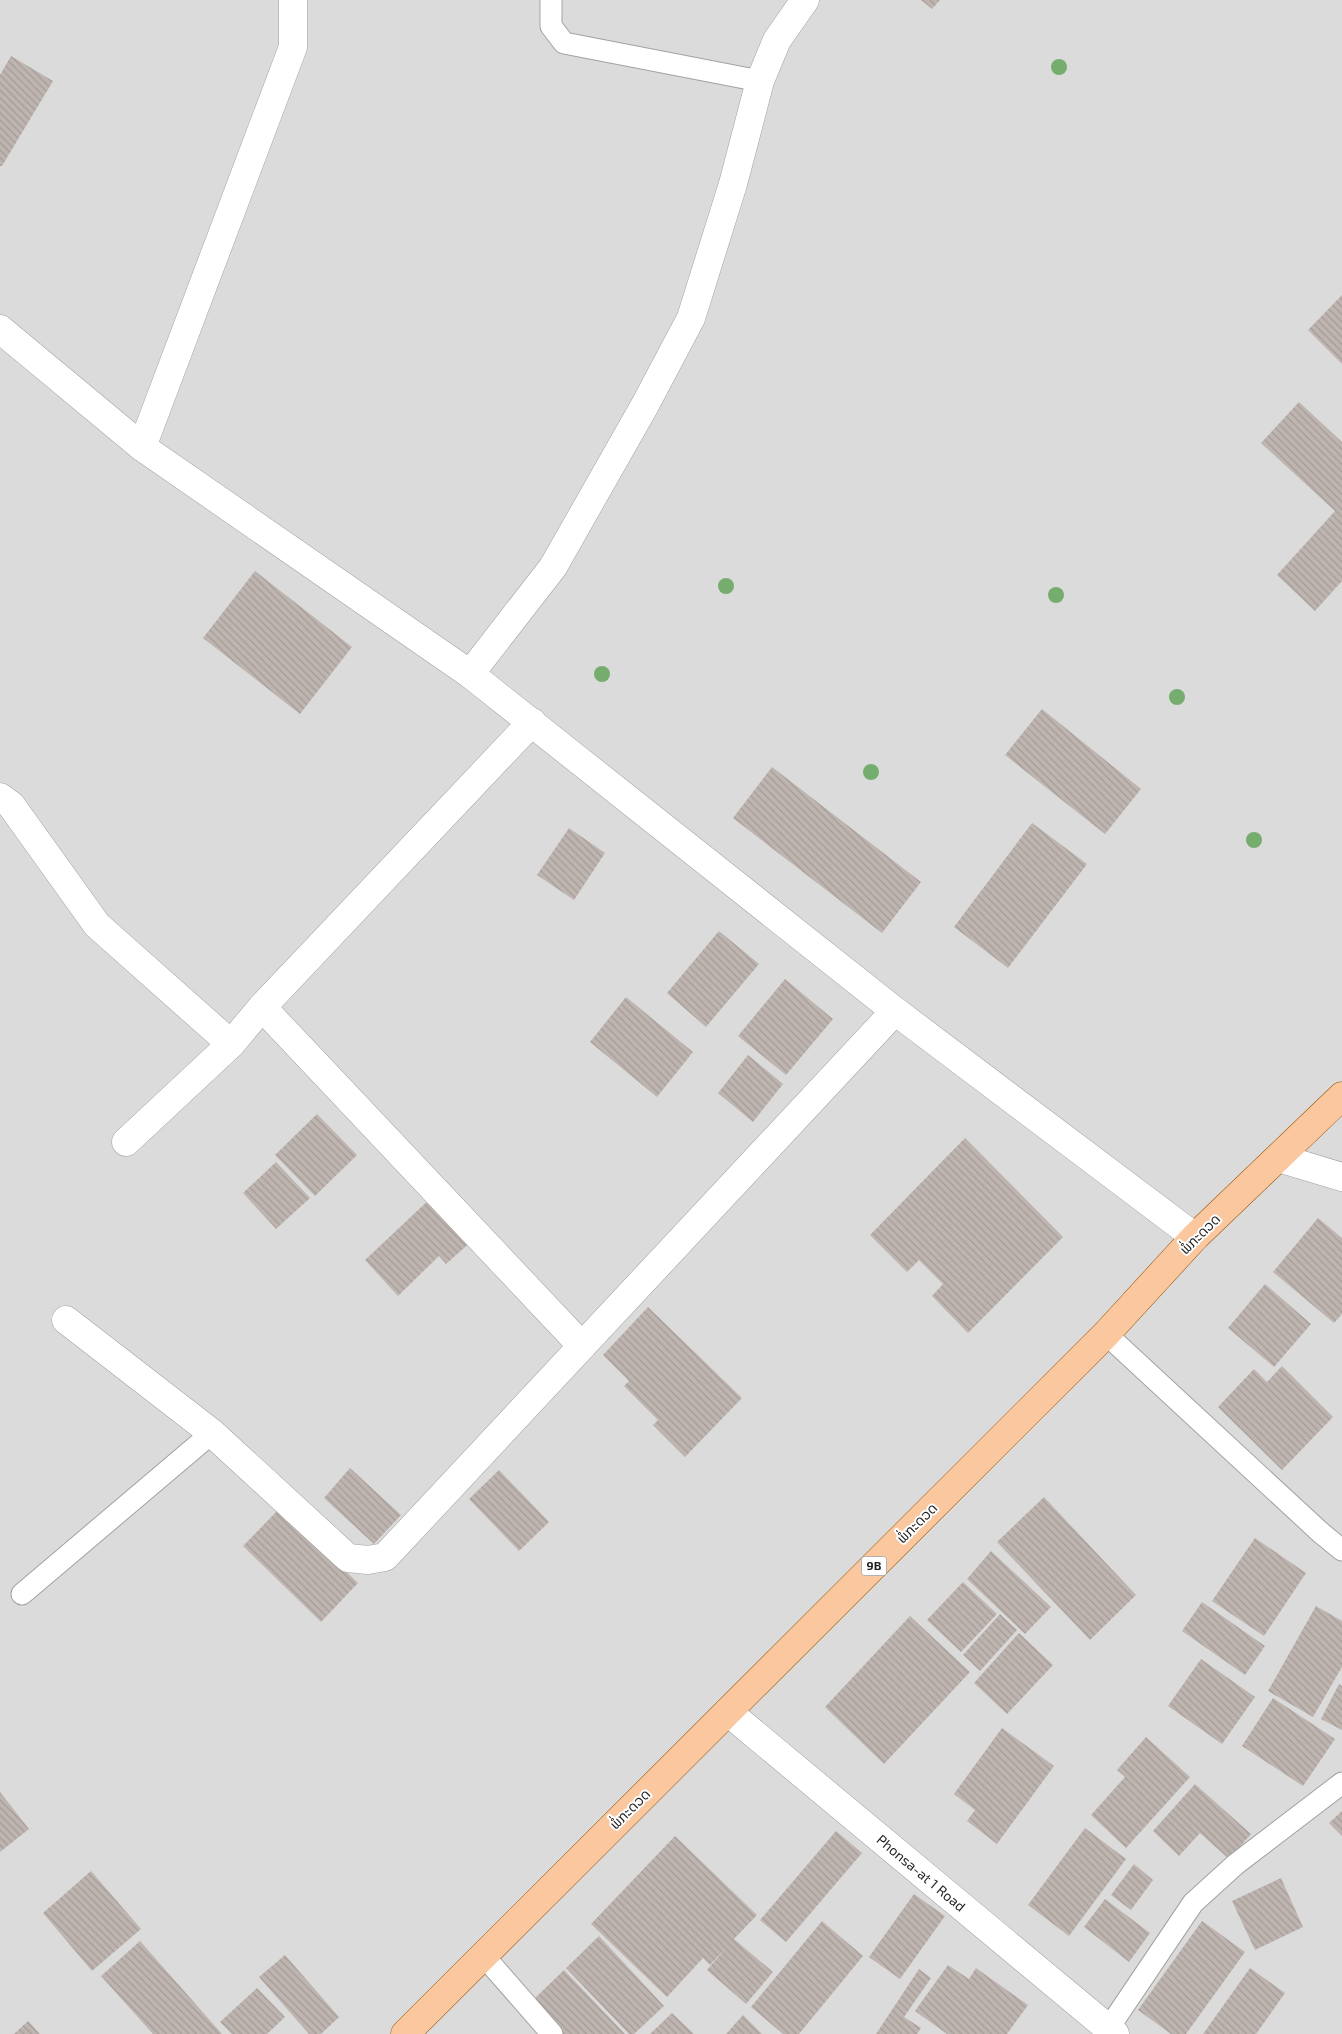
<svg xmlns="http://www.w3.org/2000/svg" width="1342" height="2034" font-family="'Exo 2','Noto Sans Lao',sans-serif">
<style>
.residential{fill:#dcdbdb}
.building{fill:url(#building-back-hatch)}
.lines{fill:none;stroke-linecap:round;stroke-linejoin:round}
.service-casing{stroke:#a2a2a2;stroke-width:23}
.minor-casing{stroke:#a2a2a2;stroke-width:29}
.primary-casing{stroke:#955202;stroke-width:29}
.service{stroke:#fff;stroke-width:21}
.minor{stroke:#fff;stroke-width:28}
.primary{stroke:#fac79e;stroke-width:28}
.tree{fill:#75ad6e}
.labels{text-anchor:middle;stroke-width:4;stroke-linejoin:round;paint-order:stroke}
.shield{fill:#fff;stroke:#626262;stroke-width:1}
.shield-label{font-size:12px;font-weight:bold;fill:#1e1e1e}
.street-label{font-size:14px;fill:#1e1e1e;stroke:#fff}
</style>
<defs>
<pattern id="building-back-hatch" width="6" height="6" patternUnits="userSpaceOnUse" patternTransform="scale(1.25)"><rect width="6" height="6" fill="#bfb5b0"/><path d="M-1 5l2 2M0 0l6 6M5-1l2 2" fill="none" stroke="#a49b97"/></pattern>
</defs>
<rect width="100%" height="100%" fill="#efeae4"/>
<!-- residential -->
<rect class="residential" x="0" y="0" width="1342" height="2034"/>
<!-- building -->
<g class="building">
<path d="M921,0H940L932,9Z"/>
<path d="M11,56L53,81L2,166H0V75Z"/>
<path d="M1342,295V364L1308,330Z"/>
<path d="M1299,402L1342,442V581L1315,611L1277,575L1335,511L1261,443Z"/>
<path d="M255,571L352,647L300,714L203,638Z"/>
<path d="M1042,709L1141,789L1105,834L1005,755Z"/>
<path d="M772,767L921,882L882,933L733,818Z"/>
<path d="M1032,823L1087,864L1008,968L954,927Z"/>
<path d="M569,828L605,853L574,900L537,875Z"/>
<path d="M719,931L759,964L706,1027L667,993Z"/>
<path d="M785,979L833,1019L786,1075L738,1036Z"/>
<path d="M626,997L693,1052L657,1097L590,1042Z"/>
<path d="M748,1055L783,1084L753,1122L718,1093Z"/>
<path d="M317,1114L357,1155L315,1196L275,1155Z"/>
<path d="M965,1138L1063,1237L968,1333L932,1296L943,1284L919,1260L907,1272L870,1235Z"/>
<path d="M276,1162L310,1198L276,1229L243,1193Z"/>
<path d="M433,1196L473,1240L446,1264L439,1256L398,1296L365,1260Z"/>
<path d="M1318,1218L1342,1238V1314L1334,1323L1273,1272Z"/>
<path d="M1265,1284L1311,1324L1274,1367L1228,1328Z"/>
<path d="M648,1307L742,1398L685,1457L653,1425L658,1420L624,1386L629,1381L603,1355Z"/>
<path d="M1282,1366L1333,1417L1282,1470L1218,1407L1254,1369L1267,1382Z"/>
<path d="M350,1468L401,1515L374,1544L324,1498Z"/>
<path d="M499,1470L549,1522L519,1551L469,1499Z"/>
<path d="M1044,1497L1136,1595L1090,1640L997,1542Z"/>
<path d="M280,1508L358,1583L321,1622L243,1546Z"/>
<path d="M1255,1538L1306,1573L1264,1636L1212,1601Z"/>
<path d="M991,1551L1051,1607L1025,1634L967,1579Z"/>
<path d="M963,1582L997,1614L961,1652L927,1620Z"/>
<path d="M1202,1602L1265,1646L1245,1675L1182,1631Z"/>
<path d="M1316,1606L1342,1621V1667L1313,1717L1268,1691Z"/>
<path d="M1000,1614L1017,1630L980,1671L963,1655Z"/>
<path d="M910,1616L970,1672L884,1764L825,1707Z"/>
<path d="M1019,1633L1053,1665L1007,1714L974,1683Z"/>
<path d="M1201,1659L1255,1697L1222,1744L1168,1706Z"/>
<path d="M1339,1684L1342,1686V1730L1321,1719Z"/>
<path d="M1273,1698L1335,1739L1303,1786L1242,1746Z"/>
<path d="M1002,1728L1054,1766L997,1844L967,1821L975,1810L954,1794Z"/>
<path d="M1146,1737L1190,1777L1126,1848L1091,1815L1125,1777L1117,1770Z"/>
<path d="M1195,1784L1251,1834L1229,1859L1200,1833L1179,1856L1153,1831Z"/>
<path d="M0,1792L29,1829L0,1852Z"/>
<path d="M1342,1811V1836L1329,1823Z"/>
<path d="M1085,1828L1126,1859L1069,1936L1028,1905Z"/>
<path d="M836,1831L862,1853L786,1942L760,1920Z"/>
<path d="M675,1836L757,1915L734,1939L773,1972L746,2004L707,1970L727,1947L710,1965L703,1958L667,1997L591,1924Z"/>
<path d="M1134,1864L1153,1880L1131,1910L1111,1895Z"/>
<path d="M91,1871L141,1929L92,1971L43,1913Z"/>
<path d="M1281,1878L1303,1927L1255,1950L1232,1901Z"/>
<path d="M914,1894L945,1916L900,1979L869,1957Z"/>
<path d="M1105,1899L1150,1933L1129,1962L1084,1927Z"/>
<path d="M822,1921L863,1956L799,2034H783L751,2007Z"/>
<path d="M1202,1921L1245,1952L1186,2034H1171L1138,2010Z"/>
<path d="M599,1936L664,2006L634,2034H629L566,1968Z"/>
<path d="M140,1941L222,2034H153L101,1976Z"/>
<path d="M285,1955L339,2017L321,2034H309L259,1977Z"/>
<path d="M948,1965L969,1979L976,1968L1028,2005L1007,2034H947L915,2011Z"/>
<path d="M1250,1968L1285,1993L1256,2034H1203Z"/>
<path d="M919,1969L931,1978L904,2017L921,2028L917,2034H876Z"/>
<path d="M564,1970L625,2034H563L532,2001Z"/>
<path d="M257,1988L285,2017L267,2034H232L220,2022Z"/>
<path d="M672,2013L694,2034H650Z"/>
<path d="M743,2015L762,2034H726Z"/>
<path d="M28,2021L40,2034H14Z"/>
</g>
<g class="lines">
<!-- service casing -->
<g class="service-casing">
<g id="service">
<path d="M551,0V26L564,43L760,81"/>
<path d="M1106,1334L1320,1532L1342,1550"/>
<path d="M22,1594L212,1433"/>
<path d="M483,1955L552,2034"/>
<path d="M1108,2029L1193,1903L1236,1864L1342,1783"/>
</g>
</g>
<!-- minor casing -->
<g class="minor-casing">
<g id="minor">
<path d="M0,329L142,447L470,674L895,1011L1195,1237"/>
<path d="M142,447L293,47V0"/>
<path d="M470,674L553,567L645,405L691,318L733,184L760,81L777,40L805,0"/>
<path d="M0,797L11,805L97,925L231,1044"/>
<path d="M262,1007L582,1346"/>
<path d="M126,1142L231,1044L262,1007L532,722"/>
<path d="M1279,1158L1342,1177"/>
<path d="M66,1320L212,1433L348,1558L368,1560L385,1557L895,1011"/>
<path d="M728,1712L1115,2034"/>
</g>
</g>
<!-- primary casing -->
<g class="primary-casing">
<path id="primary" d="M405,2034L1106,1334L1195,1237L1342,1096"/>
</g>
<!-- service -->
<use href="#service" class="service"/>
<!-- minor -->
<use href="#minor" class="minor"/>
<!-- primary -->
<use href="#primary" class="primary"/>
</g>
<!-- trees -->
<g class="tree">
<circle cx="1059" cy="67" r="8"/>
<circle cx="726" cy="586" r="8"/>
<circle cx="1056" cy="595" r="8"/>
<circle cx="602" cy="674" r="8"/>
<circle cx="1177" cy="697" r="8"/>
<circle cx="871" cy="772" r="8"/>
<circle cx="1254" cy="840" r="8"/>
</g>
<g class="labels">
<!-- shield labels -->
<rect class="shield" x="861.5" y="1556.5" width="25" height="19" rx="4"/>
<g class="shield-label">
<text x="874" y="1570">9B</text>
</g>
<!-- street labels -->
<g class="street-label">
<text transform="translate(1200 1234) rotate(-45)" y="5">ພໍ່ກະດວດ</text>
<text transform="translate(917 1523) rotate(-45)" y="5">ພໍ່ກະດວດ</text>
<text transform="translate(630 1809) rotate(-45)" y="5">ພໍ່ກະດວດ</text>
<text transform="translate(921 1873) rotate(40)" y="5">Phonsa-at 1 Road</text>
</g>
</g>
</svg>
